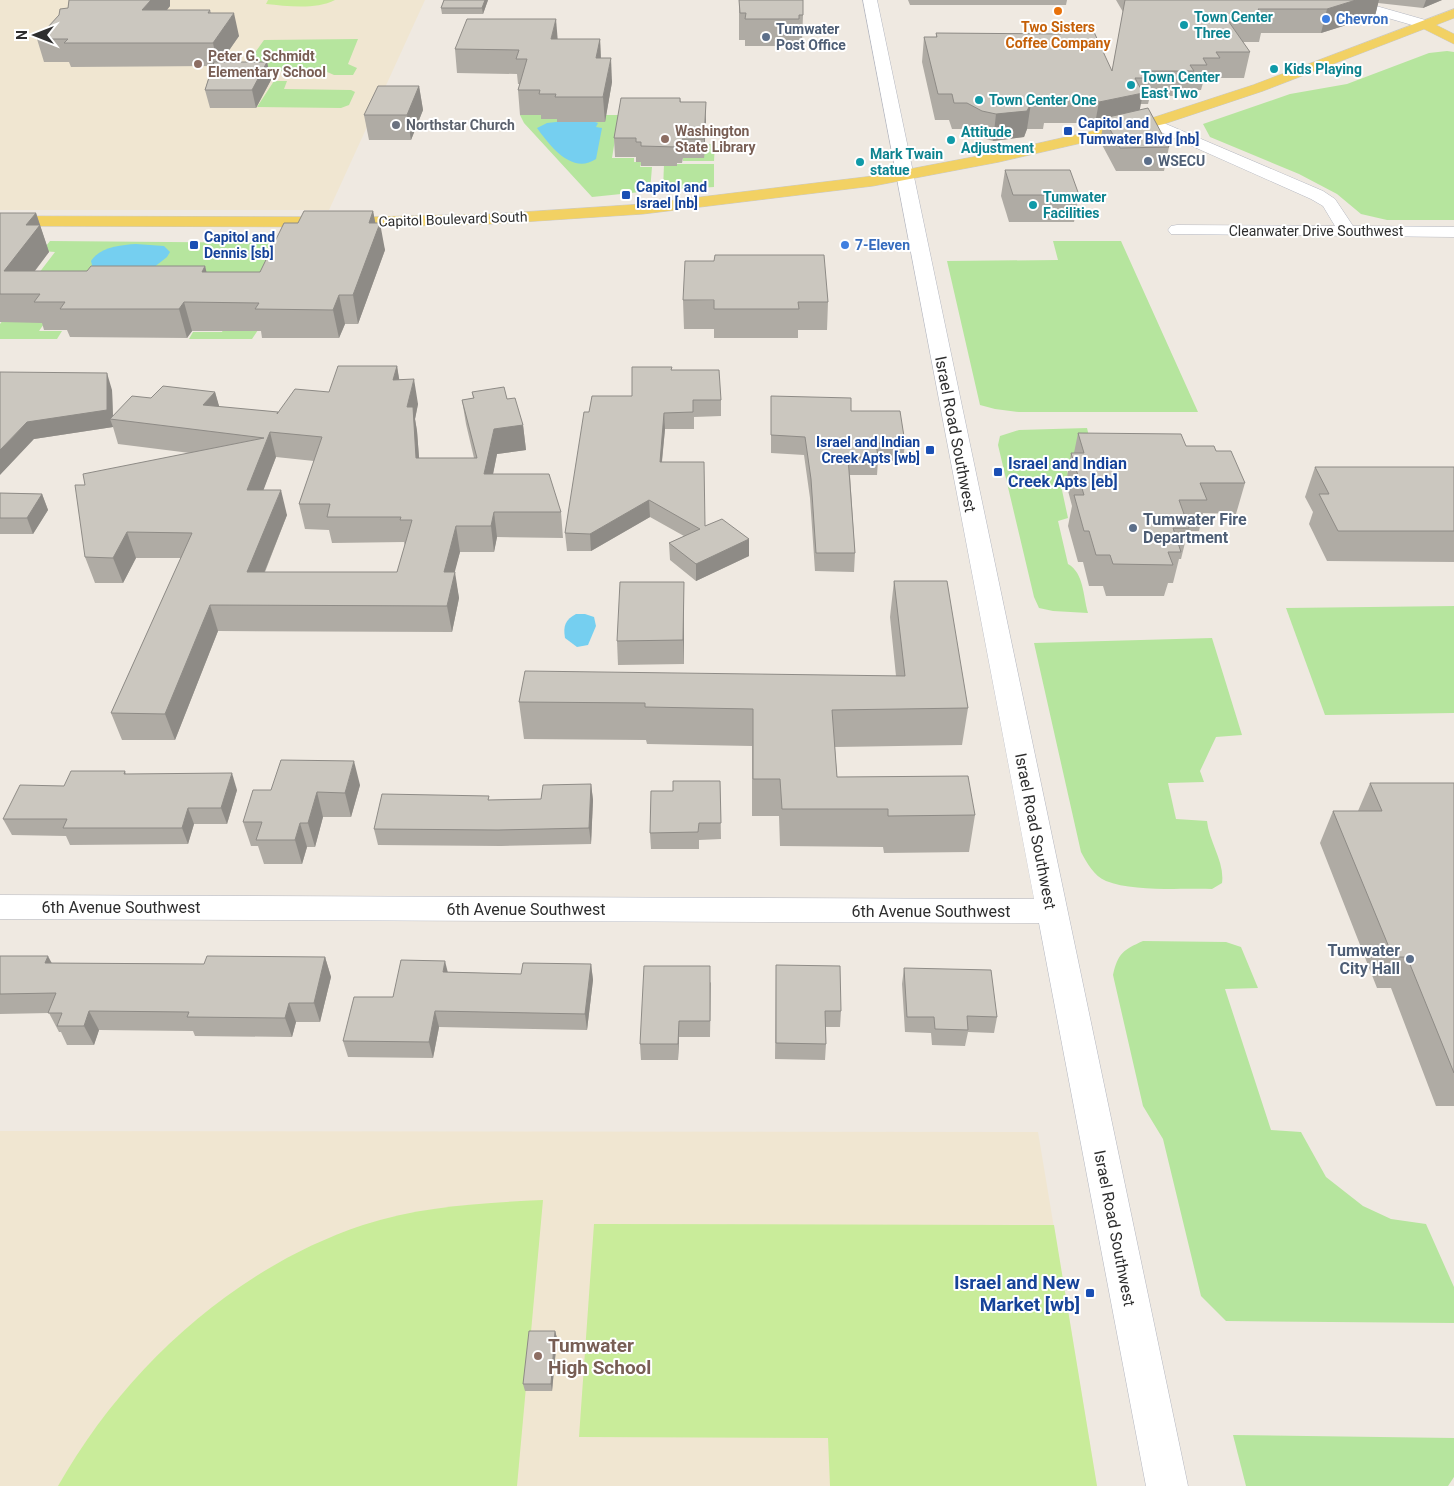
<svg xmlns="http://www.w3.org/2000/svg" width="1454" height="1486" font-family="Roboto,sans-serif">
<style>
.education{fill:#f0e6d1}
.green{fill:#b6e59e}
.pitch{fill:#c9ec9a}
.water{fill:#75cff0}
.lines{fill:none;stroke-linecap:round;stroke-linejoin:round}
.minor-casing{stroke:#b4b7c1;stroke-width:1}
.major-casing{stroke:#c9c9c9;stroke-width:1}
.minor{fill:#fff;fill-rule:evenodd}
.major{fill:#f2d163;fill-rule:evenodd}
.wall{fill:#afaba4;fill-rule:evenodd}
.shaded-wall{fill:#8e8b86}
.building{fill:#cbc7bf;stroke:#8e8b86;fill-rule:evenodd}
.food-dot{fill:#e8710a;stroke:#fff;stroke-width:2}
.shop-dot{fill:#3f7fe0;stroke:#fff;stroke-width:2}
.culture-dot{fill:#0f9aa8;stroke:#fff;stroke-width:2}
.service-dot{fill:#5c6f8a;stroke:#fff;stroke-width:2}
.education-dot{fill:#8d6e63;stroke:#fff;stroke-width:2}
.worship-dot{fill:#6b7280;stroke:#fff;stroke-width:2}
.transit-dot{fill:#1a4fb4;stroke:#fff;stroke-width:2}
.labels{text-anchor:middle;stroke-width:4;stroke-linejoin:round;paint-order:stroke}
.far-culture-label{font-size:14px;font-weight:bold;fill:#0d838f;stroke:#fff;text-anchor:start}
.far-shop-label{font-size:14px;font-weight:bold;fill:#366cbe;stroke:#fff;text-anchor:start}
.far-food-label{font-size:14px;font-weight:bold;fill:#c56008;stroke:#fff}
.far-service-label{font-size:14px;font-weight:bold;fill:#4e5e75;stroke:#fff;text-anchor:start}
.far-education-label{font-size:14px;font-weight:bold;fill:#785e54;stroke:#fff;text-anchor:start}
.far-transit-label{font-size:14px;font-weight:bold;fill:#164399;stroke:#fff;text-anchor:start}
.far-worship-label{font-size:14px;font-weight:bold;fill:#5b616d;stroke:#fff;text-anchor:start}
.far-street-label{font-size:14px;fill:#2e2e2e;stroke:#fff}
.street-label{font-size:16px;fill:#2e2e2e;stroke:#fff}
.transit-label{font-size:16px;font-weight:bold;fill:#164399;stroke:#fff;text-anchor:start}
.service-label{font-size:16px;font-weight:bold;fill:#4e5e75;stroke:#fff;text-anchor:start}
.near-transit-label{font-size:19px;font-weight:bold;fill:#164399;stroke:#fff;text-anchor:end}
.near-education-label{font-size:19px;font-weight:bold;fill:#785e54;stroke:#fff;text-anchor:start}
</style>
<rect width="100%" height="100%" fill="#efe9e1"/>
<!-- education -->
<g class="education">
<path d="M0,0H425L329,210H0Z"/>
<path d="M0,1131L1038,1132L1097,1486H0Z"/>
</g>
<!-- green -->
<g class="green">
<path d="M358,39L348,64L357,68L353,75H334L325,71H242L264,40Z"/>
<path d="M1447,51L1454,52V220H1387L1361,214L1337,194L1299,174L1210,137L1203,124L1290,94L1347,84L1429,53Z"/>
<path d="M274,81H287L284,89L351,90L355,92L349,105L341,108L257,107Z"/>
<path d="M520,115H541V119H585L587,115H619L612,158H634V162H642L640,167H652L650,191L592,197L524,123Z"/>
<path d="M705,144H715L714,161H683V158H704Z"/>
<path d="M664,164H714V187L663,190Z"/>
<path d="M50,241L296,243L260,327L252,339H189L193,332H222L238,299L62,298L39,331H62L57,339H0V324L55,252L42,251Z"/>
<path d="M1053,241H1121L1198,412H1019L995,409L980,405L947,261L1058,260Z"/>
<path d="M1087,428L1094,458L1065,462L1069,478L1060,481L1068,518L1058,521L1068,564C1084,573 1083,596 1088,613L1053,611L1039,608L1034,597L998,445L1000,436L1019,430Z"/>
<path d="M1454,606V713L1325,715L1286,608Z"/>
<path d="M1212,638L1242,735L1216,737L1200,771L1204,782L1168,783L1176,819L1207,821C1209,842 1225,862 1222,883L1212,889C1182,888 1133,892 1106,881C1094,876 1087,863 1081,852L1034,643Z"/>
<path d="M1143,941L1226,942L1241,947L1258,988L1225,989L1271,1130L1301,1132L1326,1177L1363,1206L1391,1219L1426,1224L1454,1287V1323L1226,1321L1201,1296L1163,1139L1143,1106L1113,975C1118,953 1123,950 1143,941Z"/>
<path d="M1233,1435L1454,1438V1477L1448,1486H1246Z"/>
</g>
<!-- pitch -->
<g class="pitch">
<path d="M268,0H335C315,10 287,6 266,4Z"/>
<path d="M543,1200L517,1486H58C124,1369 234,1268 363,1225C421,1206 482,1203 543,1200Z"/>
<path d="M594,1224L1054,1225L1097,1486H830L828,1438L579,1437Z"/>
</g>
<!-- water -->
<g class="water">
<path d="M565,121H592L598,123L596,127L602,128L596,159C572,175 550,146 537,128L547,123Z"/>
<path d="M136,244L164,246L170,252L167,257L153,268L93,269L91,261C100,247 120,245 136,244Z"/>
<path d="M576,614H585L594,617L596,626L588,645L577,647L565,638C563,626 565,620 576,614Z"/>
</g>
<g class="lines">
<!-- minor casing -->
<g class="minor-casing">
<g id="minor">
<path d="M863,0H877L1188,1486H1146L1039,923L0,919V895L1034,899Z"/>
<path d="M1334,0H1355L1429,21L1431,24L1424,28L1419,27L1336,3Z"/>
<path d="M1152,118L1323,191L1335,199L1353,226L1454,227V237L1171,234L1168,230L1171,226L1177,225L1335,226L1323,206L1311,199L1147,126L1144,123L1147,120Z"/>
</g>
</g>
<!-- major casing -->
<g class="major-casing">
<path id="major" d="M1454,9V18L1436,25L1454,34V44L1424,29L1263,91L1164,124L999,162L873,186L643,214L491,224L368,227L0,226V216L368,217L491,214L643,204L873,176L999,152L1155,117L1253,85Z"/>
</g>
<!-- minor -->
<use href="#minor" class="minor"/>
<!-- major -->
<use href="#major" class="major"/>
</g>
<!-- wall -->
<g class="wall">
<path d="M69,0H170V6L167,10H210L211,13L239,36L221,62H267L271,80L256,108H210L205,90L212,66L71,67L69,62H44L37,39L68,8Z"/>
<path d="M444,0H488L483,14H442L441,8Z"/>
<path d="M739,0H803V15L802,43H798V46H745V40H739Z"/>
<path d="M908,0H1067L1066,5H910Z"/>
<path d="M1116,0H1442L1423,8L1378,3L1375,16L1321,33H1261L1259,42H1243L1250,52L1244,78H1215L1214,83H1203L1201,90H1190L1189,96H1150L1148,104H1140L1139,110L1169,147L1164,171H1116L1100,141L1103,127L1094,129L1091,123H1044L1043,129H1027L1024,137L993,141L979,137L964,129H952L949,120H935L922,62L924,37H936V33L1060,34V32L1112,71L1123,12Z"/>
<path d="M558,39H600L601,58L612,82L605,122H557V119H541V115H520L518,90L520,84H518L517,74L457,73L455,49Z"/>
<path d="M419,86L423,110L411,140H369L364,115Z"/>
<path d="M680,98L681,102L706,121L704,158H683L682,163H677V166H641V162H636V157H615L614,138Z"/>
<path d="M1005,170L1079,195L1074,222H1009L1001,196Z"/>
<path d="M373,211L375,223L385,250L358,324H345L339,338H262L261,331H192L187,338L70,337L67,330H44L42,323L0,322V213H36L49,252L35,271H87L205,266L206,272H260L298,223Z"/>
<path d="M683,300L828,302L827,330H798V338H714V329H684Z"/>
<path d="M397,366L399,380L418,404L415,419L417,431L419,458H474L466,424L462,400L473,398L472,392L507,399L523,425L526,450L497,454L493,474L561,512L563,538L497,537L494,552H460L454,572L459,598L452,632L218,631L175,740H122L111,713L181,558H136L123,583H95L85,557V485L190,453L118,444L113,427L34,439L0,372L112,390L113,416L151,398L215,392L219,407L278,412ZM276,457L314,461L299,504L305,529L329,530L332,543L404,542L405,546L397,572H265L287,515L263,490Z"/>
<path d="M672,370L721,400V416L694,417V429H665L662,462L705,526L749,539V556L696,581L670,560L669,543L684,536L650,517L591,551H567L565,533L589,412L632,396Z"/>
<path d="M771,396L851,411L905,443L903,461H878L877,475H850L855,553L854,572L815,571L810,498L804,455L771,453Z"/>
<path d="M1078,433L1186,446L1216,451L1245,483L1236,514L1203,513L1199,531H1188L1181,559H1179L1173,583H1168L1164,596H1106L1103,586H1089L1083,562H1078L1068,526L1072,506L1066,483L1071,453H1074Z"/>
<path d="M1315,467H1454V562L1327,561L1309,524L1313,512L1305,497Z"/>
<path d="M0,493L42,494L48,510L33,534H0Z"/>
<path d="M894,581L968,708L962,745L835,747L837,777L975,815L969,852L884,853L883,847L780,846L779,816H752V746L647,744L646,740L524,739L519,702L896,676L890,617Z"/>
<path d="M684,605V664L618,665L617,641Z"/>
<path d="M125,771L126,774L237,790L227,824H194L188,844L70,845L66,836L12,835L3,819L64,786Z"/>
<path d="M720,781L721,839L699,840V849H651L650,833L673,791Z"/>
<path d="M1370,783H1454V1106H1436L1391,988H1377L1320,843L1333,811H1358Z"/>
<path d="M591,784L593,800L591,844L501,846L378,845L374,829L489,800L541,799Z"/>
<path d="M360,785L351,817H323L315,847H307L302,864H264L258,846H251L243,822L271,790Z"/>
<path d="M0,956L52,963L204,964L325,957L331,977L320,1022H296L292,1037L195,1036L193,1031L99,1030L94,1045H67L61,1032H59L49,1013L0,1014Z"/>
<path d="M591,964L593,980L587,1030L439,1027L433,1058L348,1057L343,1041L393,997L448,972L521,974Z"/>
<path d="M776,965L841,1011L840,1027H826V1044L825,1060L775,1059Z"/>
<path d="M904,968L997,1017L994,1033L968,1032L965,1046L932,1045L931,1033L905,1032L902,984Z"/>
<path d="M711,982L710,1037H679L678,1060H641L640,1044Z"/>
<path d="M555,1331L557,1338L552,1391H525L523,1384Z"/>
</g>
<!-- shaded-wall -->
<g class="shaded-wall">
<path d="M151,0H170V6L148,33L142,10Z"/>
<path d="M485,0H488L483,14L482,8Z"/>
<path d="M1356,0H1379L1375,16L1321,33L1327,9Z"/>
<path d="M1426,0H1442L1423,8Z"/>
<path d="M234,13L239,36L218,66L213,43Z"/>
<path d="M556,19L558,43L551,39Z"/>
<path d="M600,39L601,63L596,58Z"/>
<path d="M611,58L612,82L605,122L603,97Z"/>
<path d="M267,62L271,80L256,108L252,90Z"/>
<path d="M419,86L423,110L411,140L407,115Z"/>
<path d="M1143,93L1138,119L1104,118L1103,127L1094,129L1099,102Z"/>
<path d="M706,102V121L704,158V139Z"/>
<path d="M1031,103L1027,129L1024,137L993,141L996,114Z"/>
<path d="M373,211L377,231L380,223L385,250L358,324L353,295L369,223Z"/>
<path d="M36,213L49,252L17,294L4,271L26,225Z"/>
<path d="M205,266L212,294L202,272Z"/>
<path d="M339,295L345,324L339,338L333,310Z"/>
<path d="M184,302L192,331L187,338L179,309Z"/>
<path d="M397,366L401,390L393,380Z"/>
<path d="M107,373L112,390L113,419H110L113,427L34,439L0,475V450L27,422Z"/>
<path d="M414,379L418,404L415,419L417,431L421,483L407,407Z"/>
<path d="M215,392L222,416L203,405Z"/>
<path d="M664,413L665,429L660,479V462Z"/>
<path d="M523,425L526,450L497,454L488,499L484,474L494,429Z"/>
<path d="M270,432L276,457L254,515L247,490Z"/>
<path d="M281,490L287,515L254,598L247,572Z"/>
<path d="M42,494L48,510L33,534L27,518Z"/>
<path d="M649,500L650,517L591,551L590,534Z"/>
<path d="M494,512L497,537L494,552L491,526Z"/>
<path d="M456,526L460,552L448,598L444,572Z"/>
<path d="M127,532L136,558L123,583L113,558Z"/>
<path d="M749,539V556L696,581V564Z"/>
<path d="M455,572L459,598L452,632L447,606Z"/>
<path d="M684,582V664L683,640Z"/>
<path d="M210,605L218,631L175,740L165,714Z"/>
<path d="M354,761L360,785L351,817L345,793Z"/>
<path d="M232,773L237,790L227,824L221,808Z"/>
<path d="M591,784L593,800L591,844L589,828Z"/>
<path d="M317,792L323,817L315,847L308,823Z"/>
<path d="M188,808L194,824L188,844L182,828Z"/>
<path d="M300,823L307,847L302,864L295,840Z"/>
<path d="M48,956L58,975L45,963Z"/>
<path d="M325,957L331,977L320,1022L314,1003Z"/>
<path d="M445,961L449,977L443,972Z"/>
<path d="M591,964L593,980L587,1030L585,1014Z"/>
<path d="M289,1003L296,1022L292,1037L285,1018Z"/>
<path d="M89,1011L99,1030L94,1045L84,1026Z"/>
<path d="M435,1011L439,1027L433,1058L429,1042Z"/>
<path d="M679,1021V1037L678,1060V1044Z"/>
<path d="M555,1331L557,1338L552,1391L551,1384Z"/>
</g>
<!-- building -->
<g class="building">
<path d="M69,0H151L142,10H210L208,13H234L213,43H64L68,39H37L59,15L60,9L68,8Z"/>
<path d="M444,0H485L482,8H441Z"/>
<path d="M739,0H803V15H799V19H745L746,13H740Z"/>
<path d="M1125,0H1356L1327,9H1258L1265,18H1232L1235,22H1229L1250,52H1216L1220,58H1203L1207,65H1190L1194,71H1149L1153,78H1135L1143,93L1099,102L1096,97H1044L1047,103H1031L1027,111L996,114L982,111L967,103H954L952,94H938L924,37H937L936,33L1061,34L1060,32H1094L1112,71Z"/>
<path d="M467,19H556L551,39H600L596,58H611L603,97H555L556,94H539L540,90H518L527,59H516L519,50L455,49Z"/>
<path d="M214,62H267L252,90H205Z"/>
<path d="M378,86H419L407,115H364Z"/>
<path d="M621,98H680V102H706L704,139H682V143H677V147L641,146V142H636V138H614Z"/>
<path d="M1148,108L1169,147L1120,148L1104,118Z"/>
<path d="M1005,170H1070L1079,195H1013Z"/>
<path d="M304,211H373L369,223H380L353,295H339L333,310L255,309L259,303L184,302L179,309H60L65,302H34L40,294H0V213H36L26,225H40L4,271H87L91,266H205L202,272H260L284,223H298Z"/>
<path d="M715,255H824L828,302H798L799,309H714V300H683L685,261H714Z"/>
<path d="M338,366H397L393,380L414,379L407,407H413L416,458H477L462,400L474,398L472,392L504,387L507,399L515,398L523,425L494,429L484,474H549L561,512H494L491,526H456L444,572H455L447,606L210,605L165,714L111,713L192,533L127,532L113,558L85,557L75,485H85L83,474L264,438L110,419L132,396L151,398L163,386L215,392L203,405L278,412L277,414L295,389L329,392ZM270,432L322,437L299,504H330L327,517H401L400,520H412L397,572H247L281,490H247Z"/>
<path d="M632,367H672L671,370H719L721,400H693V412L664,413L660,462H704L705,526L722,519L749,539L696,564L669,543L700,529L649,500L590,534L565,533L584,412H589L592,396H632Z"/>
<path d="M0,372L107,373V410L27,422L0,450Z"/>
<path d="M771,396L851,398V411H900L905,443H876L878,457H848L855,553H816L811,479L805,437L771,435Z"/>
<path d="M1078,433L1181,434L1186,446H1214L1216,451H1231L1245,483H1200L1207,500H1179L1189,528H1173L1181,552H1168L1173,565L1113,564L1110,555H1096L1089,531H1084L1074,495H1084L1071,453H1084Z"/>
<path d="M1315,467H1454V531H1338L1319,494H1329Z"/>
<path d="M0,493L42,494L27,518H0Z"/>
<path d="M894,581H947L968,708L832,710L837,777L968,776L975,815L888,816V809H782L780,779H753V709L645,707V703L519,702L525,671L905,676Z"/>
<path d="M620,582H684L683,640L617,641Z"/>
<path d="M281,760L354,761L345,793L317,792L308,823H300L295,840H256L262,822H243L253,790H271Z"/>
<path d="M71,771H125L124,774L232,773L221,808H188L182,828H63L67,819H3L20,785L64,786Z"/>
<path d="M673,781H720L721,823H699L698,832L650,833L651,791H673Z"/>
<path d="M1370,783H1454V1073L1407,957H1393L1333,811H1382Z"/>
<path d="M591,784L589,828L498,830L374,829L382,794L489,796L488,800L541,799L543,785Z"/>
<path d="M0,956H48L45,963L204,964L207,956L325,957L314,1003H289L285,1018L187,1017L189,1012L89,1011L84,1026H57L62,1013H48L56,993L0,994Z"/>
<path d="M401,960L445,961L443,972L521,974L523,963L591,964L585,1014L435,1011L429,1042L343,1041L354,997H393Z"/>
<path d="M776,965L840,966L841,1011H825L826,1044L776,1043Z"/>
<path d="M644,966H710V1021H679L678,1044H640Z"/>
<path d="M904,968L991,970L997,1017L967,1016L968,1030L935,1029L934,1017H907Z"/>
<path d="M529,1331H555L551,1384H523Z"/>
</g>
<!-- markers -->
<circle class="food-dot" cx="1058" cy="11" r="5"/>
<g class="shop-dot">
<circle cx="1326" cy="19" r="5"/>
<circle cx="845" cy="245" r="5"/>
</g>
<g class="culture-dot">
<circle cx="1184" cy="25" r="5"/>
<circle cx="1274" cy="69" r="5"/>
<circle cx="1131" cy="85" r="5"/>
<circle cx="979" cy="100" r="5"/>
<circle cx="951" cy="140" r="5"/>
<circle cx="860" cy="162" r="5"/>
<circle cx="1033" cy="205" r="5"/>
</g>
<g class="service-dot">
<circle cx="766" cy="37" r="5"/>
<circle cx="1148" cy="161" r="5"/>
<circle cx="1133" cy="528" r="5"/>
<circle cx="1410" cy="959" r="5"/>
</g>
<g class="education-dot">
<circle cx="198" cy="64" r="5"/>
<circle cx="665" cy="139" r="5"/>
<circle cx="538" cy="1356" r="5"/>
</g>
<circle class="worship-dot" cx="396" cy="125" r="5"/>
<g class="transit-dot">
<rect x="1063" y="126" width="10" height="10" rx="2.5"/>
<rect x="621" y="190" width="10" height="10" rx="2.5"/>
<rect x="189" y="240" width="10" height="10" rx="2.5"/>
<rect x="925" y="445" width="10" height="10" rx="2.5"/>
<rect x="993" y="467" width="10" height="10" rx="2.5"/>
<rect x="1085" y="1288" width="10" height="10" rx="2.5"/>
</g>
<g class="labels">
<!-- far-culture labels -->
<g class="far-culture-label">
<text x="1194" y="22">Town Center<tspan x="1194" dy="16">Three</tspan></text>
<text x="1284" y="74">Kids Playing</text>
<text x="1141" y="82">Town Center<tspan x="1141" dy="16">East Two</tspan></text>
<text x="989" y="105">Town Center One</text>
<text x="961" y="137">Attitude<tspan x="961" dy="16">Adjustment</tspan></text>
<text x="870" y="159">Mark Twain<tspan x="870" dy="16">statue</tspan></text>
<text x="1043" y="202">Tumwater<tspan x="1043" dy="16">Facilities</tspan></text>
</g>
<!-- far-shop labels -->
<g class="far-shop-label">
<text x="1336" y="24">Chevron</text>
<text x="855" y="250">7-Eleven</text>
</g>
<!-- far-food labels -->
<g class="far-food-label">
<text x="1058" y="32">Two Sisters<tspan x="1058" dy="16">Coffee Company</tspan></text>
</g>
<!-- far-service labels -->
<g class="far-service-label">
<text x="776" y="34">Tumwater<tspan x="776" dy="16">Post Office</tspan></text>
<text x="1158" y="166">WSECU</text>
</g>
<!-- far-education labels -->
<g class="far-education-label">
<text x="208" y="61">Peter G. Schmidt<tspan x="208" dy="16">Elementary School</tspan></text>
<text x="675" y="136">Washington<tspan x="675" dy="16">State Library</tspan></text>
</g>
<!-- far-transit labels -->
<g class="far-transit-label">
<text x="1078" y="128">Capitol and<tspan x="1078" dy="16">Tumwater Blvd [nb]</tspan></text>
<text x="636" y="192">Capitol and<tspan x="636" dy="16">Israel [nb]</tspan></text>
<text x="204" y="242">Capitol and<tspan x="204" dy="16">Dennis [sb]</tspan></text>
<text x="920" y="447" text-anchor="end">Israel and Indian<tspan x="920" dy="16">Creek Apts [wb]</tspan></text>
</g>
<!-- far-worship labels -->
<g class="far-worship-label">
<text x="406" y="130">Northstar Church</text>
</g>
<!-- far-street labels -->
<g class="far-street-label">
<text transform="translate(453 219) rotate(-2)" y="5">Capitol Boulevard South</text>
<text x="1316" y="236">Cleanwater Drive Southwest</text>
</g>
<!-- street labels -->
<g class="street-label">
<text transform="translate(956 434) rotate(79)" y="6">Israel Road Southwest</text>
<text transform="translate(1036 831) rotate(79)" y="6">Israel Road Southwest</text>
<text x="121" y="913">6th Avenue Southwest</text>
<text x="526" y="915">6th Avenue Southwest</text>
<text x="931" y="917">6th Avenue Southwest</text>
<text transform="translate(1115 1228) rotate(79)" y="6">Israel Road Southwest</text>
</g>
<!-- transit labels -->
<g class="transit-label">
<text x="1008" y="469">Israel and Indian<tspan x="1008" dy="18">Creek Apts [eb]</tspan></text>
</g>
<!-- service labels -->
<g class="service-label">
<text x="1143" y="525">Tumwater Fire<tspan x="1143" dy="18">Department</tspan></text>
<text x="1400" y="956" text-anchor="end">Tumwater<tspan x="1400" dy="18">City Hall</tspan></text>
</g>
<!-- near-transit labels -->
<g class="near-transit-label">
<text x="1080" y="1289">Israel and New<tspan x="1080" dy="22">Market [wb]</tspan></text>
</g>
<!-- near-education labels -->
<g class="near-education-label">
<text x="548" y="1352">Tumwater<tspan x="548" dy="22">High School</tspan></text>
</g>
</g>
<!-- north arrow -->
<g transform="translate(35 35) rotate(270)" stroke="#ffffff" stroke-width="4" paint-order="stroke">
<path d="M0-4L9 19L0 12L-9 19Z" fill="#2e2e2e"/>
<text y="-8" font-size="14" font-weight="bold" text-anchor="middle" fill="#2e2e2e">N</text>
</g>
</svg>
